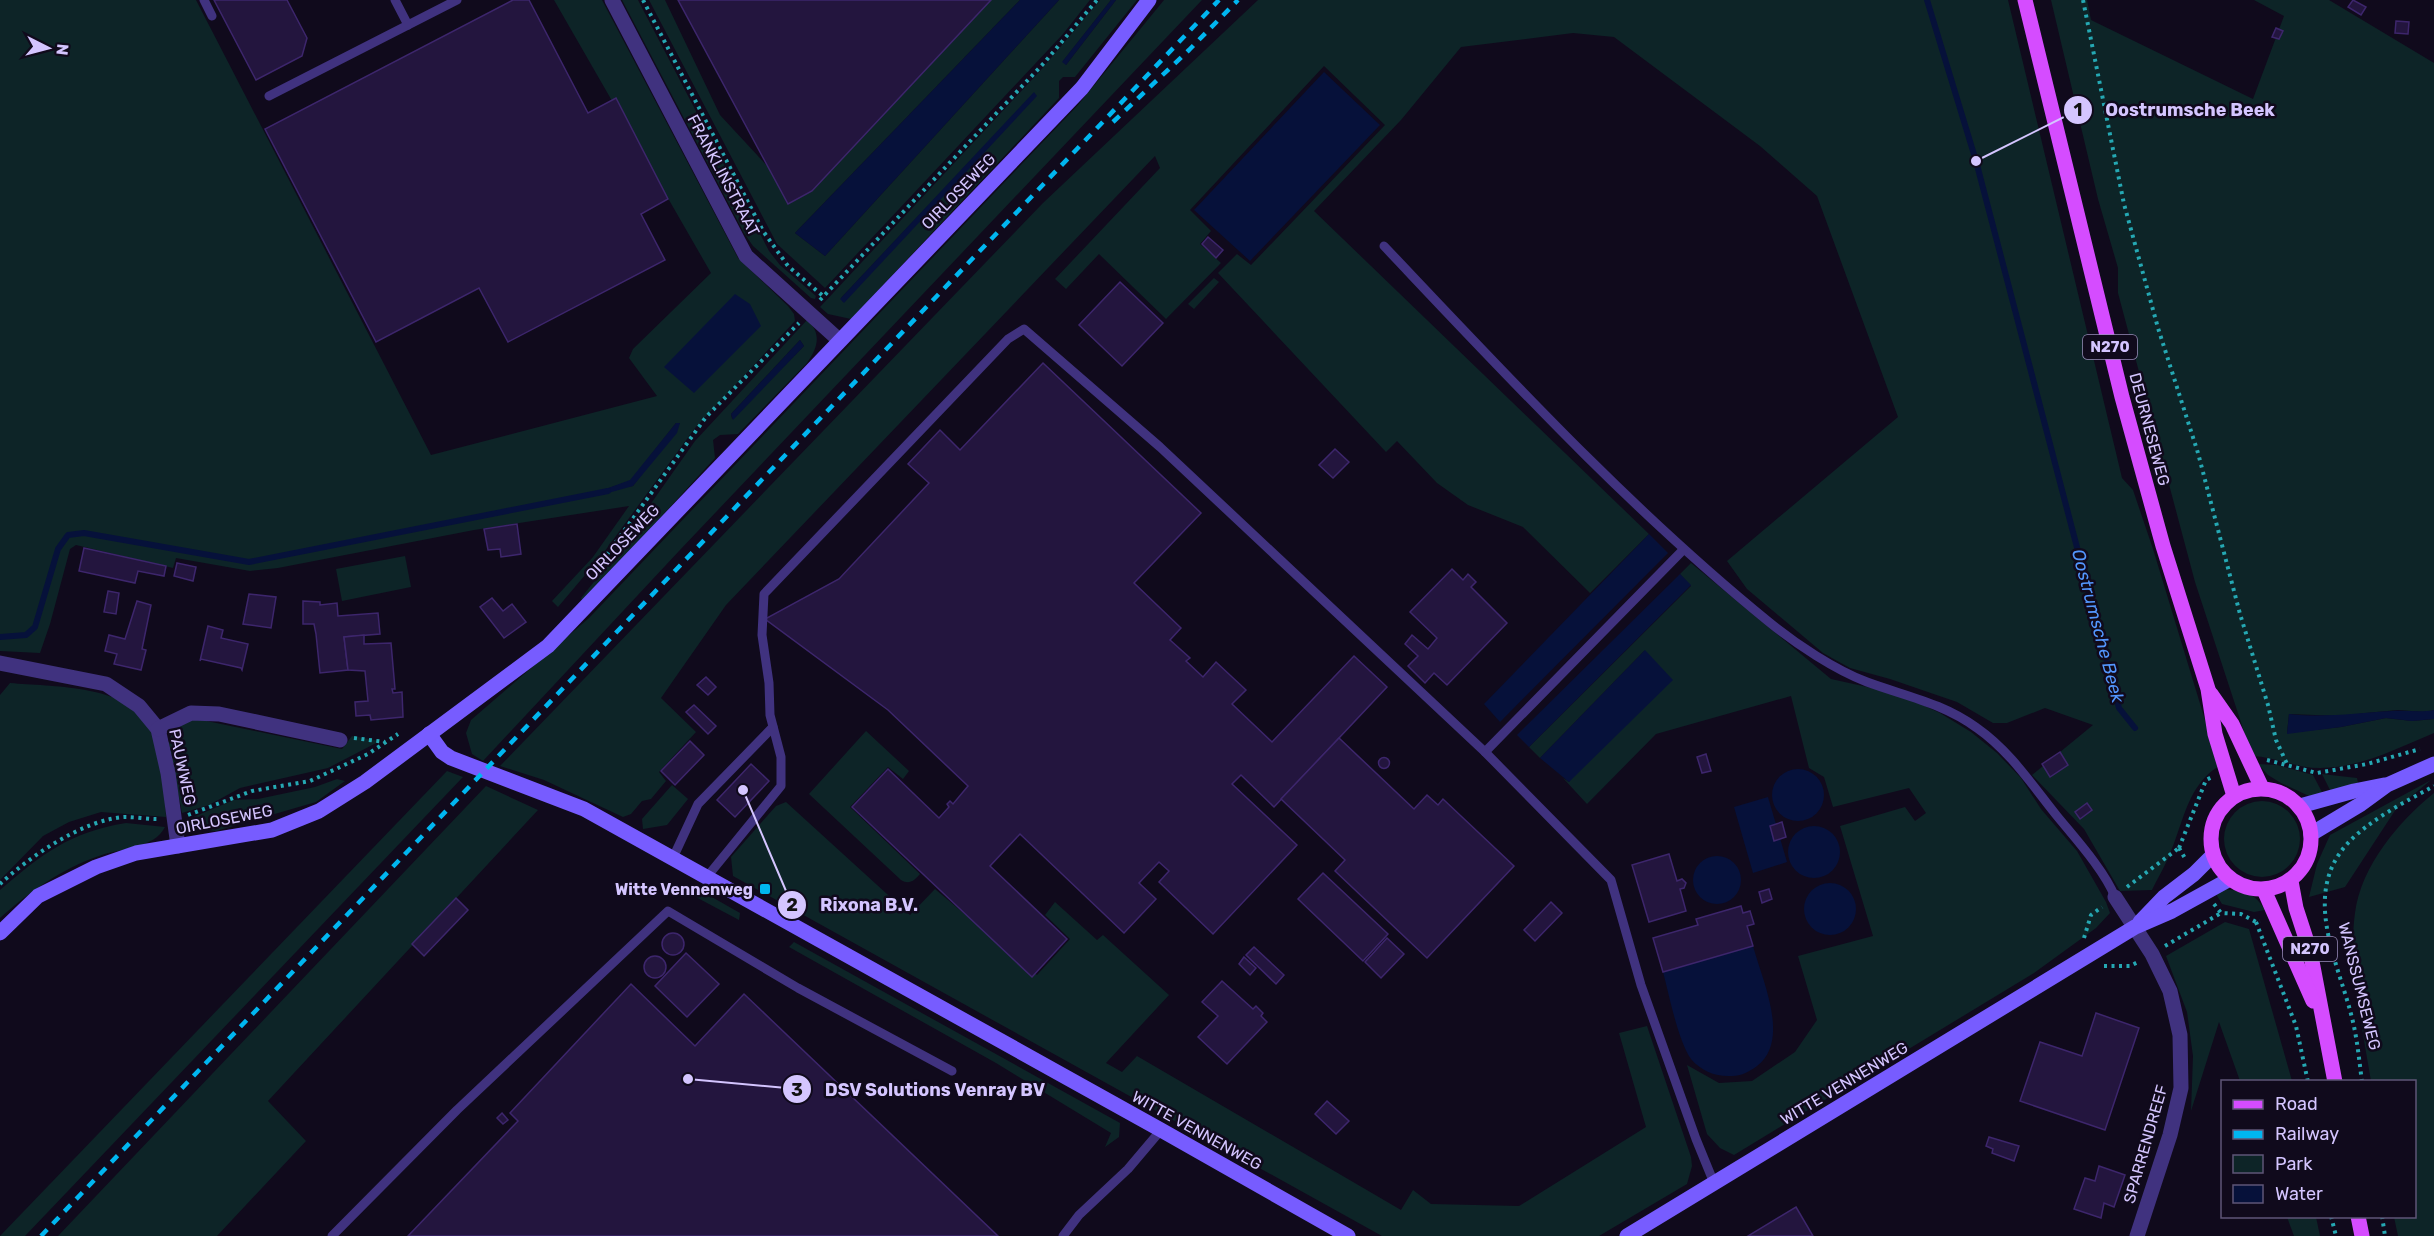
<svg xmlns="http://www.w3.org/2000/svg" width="2434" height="1236" font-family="Rubik,sans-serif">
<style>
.green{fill:#0d2427;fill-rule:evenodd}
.water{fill:#06113a}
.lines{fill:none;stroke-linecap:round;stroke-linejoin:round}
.stream{stroke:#06113a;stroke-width:6}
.building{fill:#23153e;stroke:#3d266c;stroke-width:1.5}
.path{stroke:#25a8b3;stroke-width:4;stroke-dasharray:3 4.5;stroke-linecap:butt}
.lane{stroke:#40327f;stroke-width:9}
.street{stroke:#40327f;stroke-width:15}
.secondary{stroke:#775cff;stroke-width:15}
.primary{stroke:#d54cff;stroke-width:15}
.rail{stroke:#00b6f0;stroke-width:4.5;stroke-dasharray:9 8;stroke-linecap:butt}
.poi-dot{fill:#00b6f0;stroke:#100a1c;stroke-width:2}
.labels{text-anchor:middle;stroke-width:5;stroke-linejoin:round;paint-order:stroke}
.shield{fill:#100a1c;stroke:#998dbb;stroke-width:1.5}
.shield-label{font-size:15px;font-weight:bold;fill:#d4c5ff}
.street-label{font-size:16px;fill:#d4c5ff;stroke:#100a1c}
.poi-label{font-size:16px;font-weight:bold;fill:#d4c5ff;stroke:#100a1c;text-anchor:end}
.water-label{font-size:18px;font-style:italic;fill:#5397ff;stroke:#100a1c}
.leader{fill:none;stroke:#d4c5ff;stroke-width:2}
.callout-dot{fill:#d4c5ff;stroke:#100a1c;stroke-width:2}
.mark-label{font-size:18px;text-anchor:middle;font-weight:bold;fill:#111}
.callout-label{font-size:18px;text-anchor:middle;font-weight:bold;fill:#d4c5ff;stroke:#100a1c;stroke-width:5;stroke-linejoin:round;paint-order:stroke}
</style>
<rect width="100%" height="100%" fill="#100a1c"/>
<!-- green -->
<g class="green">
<path d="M0,0H196L431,455L657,396L629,358L633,349L711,273L554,0H602L738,258L788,306L794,314L795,321L695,428L602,555L558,607L552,601L593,557L629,506L474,530L278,568L250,571L176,558L173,568L76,545L70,549L50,624L40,653L0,651ZM676,423H680L633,486L600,491L630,481Z"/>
<path d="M622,0H638L769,251L780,265L816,296L815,299L811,298L753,246L744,233Z"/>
<path d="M649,0H665L720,115L794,195L971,0H1020L795,233L825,256L1059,0H1090L1063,34L825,288L777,244Z"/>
<path d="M1100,0H1111L1063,61L1066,65L1116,0H1137L1075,77H1063L1059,81V98L851,319L828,314L820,307L1040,71ZM1034,93L1036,96L843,302L841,298Z"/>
<path d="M1164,0H1202L679,551L483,761L472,754L466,733L471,720L589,618L1078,105Z"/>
<path d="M1258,0H2008L2122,478L2133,490L2153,549L2219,766C2188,785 2184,820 2171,851C2166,865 2158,877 2152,890L2120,891L2084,829L2032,775L2093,725L2045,708L2007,723H1993L1957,702L1890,679L1850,668L1823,653L1747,589L1727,561L1898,417L1817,196L1760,146L1614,37L1573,33L1461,47L1401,120L1314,211L1649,534L1590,593L1523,527L1468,505L1437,483L1397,441L1386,452L1218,273L1237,254L1251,265L1385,125L1324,66L1190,210L1211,231L1200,244L1221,263L1166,319L1099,254L1066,289L1055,279L1160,168L1155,156L726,605L661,698L696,732L659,772L666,781L651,799L642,801L631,814L623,817L544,780L500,766L1043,203Z"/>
<path d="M2051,0H2087L2091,20L2253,99L2284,16L2254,0H2329L2434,63V710L2424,712L2398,710L2366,713L2340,716L2289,714L2287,733L2341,727L2386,718L2412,721L2434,719V733C2398,748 2360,768 2320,768C2297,768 2275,757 2252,756L2195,582L2118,293V268L2098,199Z"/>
<path d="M1214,278L1219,282L1194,309L1188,304Z"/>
<path d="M807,320C822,333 818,348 807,363L738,434L720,435L713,440L715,458L583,602L581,598L609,563L695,441ZM800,340L804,346L732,419L731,414Z"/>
<path d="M405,556L411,587L342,601L336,569Z"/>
<path d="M1691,563L1831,679L1899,694L1940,713L1971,732L1997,753L2021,778L2041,809L2077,851L2106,902L2110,913L2096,928L2034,973L1734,1155L1720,1148L1707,1134L1687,1065L1719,1083L1752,1081L1795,1052L1817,1020L1798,956L1873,936L1840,826L1905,807L1915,821L1926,813L1909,788L1833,807L1824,777L1809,768L1791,696L1656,734L1587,804L1563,778L1569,782L1645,650L1540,758L1529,747L1691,586L1680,574Z"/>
<path d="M10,683C52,687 120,684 148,722C160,739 165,795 166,817L101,812L69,822L43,836L0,880V695Z"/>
<path d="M197,719L342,749L352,736L380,741L328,768L240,788L209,805L182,813L168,743C173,728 183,721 197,719Z"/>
<path d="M866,731L909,771L903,779L888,767L850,807L920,874C914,881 909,885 901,880L809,794Z"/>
<path d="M2258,764L2277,765L2313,775L2323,794L2309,796L2281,783L2268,775Z"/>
<path d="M447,771L463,777L25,1236H0Z"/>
<path d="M2322,774L2357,778L2358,783L2331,792Z"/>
<path d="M337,779L345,781L316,802L216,831L197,829L186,820L234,800L258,799L315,787Z"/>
<path d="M2431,780L2396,809L2345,887L2309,897L2317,864L2330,835Z"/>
<path d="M672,785L688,799L667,825L643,829L642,819Z"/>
<path d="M486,786L538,810L268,1101L306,1141L217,1236H58Z"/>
<path d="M2434,793V1236H2398L2394,1217L2414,1216V1082L2371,1081C2363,1032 2348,961 2355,913C2361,866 2399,821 2434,793Z"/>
<circle cx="2262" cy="839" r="38"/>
<path d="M786,802L910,915L935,889L1037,975L1070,939L1045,915L1055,902L1097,940L1103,935L1169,995L1106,1063L1122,1072L1137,1056L1401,1210L1413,1190L1431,1204L1519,1206L1646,1127L1619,1033L1647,1026L1691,1157L1692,1166L1687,1184L1599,1236H1382L733,876L731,857L776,806Z"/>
<path d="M126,823L165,827C154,849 120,848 99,856C61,869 29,892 0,918V890C42,854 70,832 126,823Z"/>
<path d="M2219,889C2242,891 2252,889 2265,910L2254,912L2222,904L2216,894Z"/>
<path d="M703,892L740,913L739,920L692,895Z"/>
<path d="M2225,922L2249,929L2292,1081H2240L2219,1022L2191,1111L2193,1056L2187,1012L2166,956Z"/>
<path d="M794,942L1120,1123L1119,1137L1105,1147L1111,1133L996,1063L789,947Z"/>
<path d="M2287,1217H2316L2320,1236H2294Z"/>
</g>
<!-- water -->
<g class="water">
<path d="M1020,0H1059L825,256L795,233Z"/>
<path d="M1111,0H1116L1066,65L1062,62Z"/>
<path d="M1324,72L1380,125L1250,261L1194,210Z"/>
<path d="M1034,92L1037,96L844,303L840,299Z"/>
<path d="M735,294L750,304L761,326L694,393L664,367Z"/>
<path d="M800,340L804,346L733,420L731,414Z"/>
<path d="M676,423H680L677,433L633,486L601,495L600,491L630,480Z"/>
<path d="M1649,534L1668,553L1500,722L1484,704Z"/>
<path d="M1680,574L1691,585L1529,747L1517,735Z"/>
<path d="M1645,650L1673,680L1569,782L1540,758Z"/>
<path d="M2434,710V719L2412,721L2386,718L2341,727L2287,734L2289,714C2324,718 2357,713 2392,711C2406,710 2420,713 2434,710Z"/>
<circle cx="1798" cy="795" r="26"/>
<path d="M1768,797L1787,862L1753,873L1734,807Z"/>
<circle cx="1814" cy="852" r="26"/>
<circle cx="1717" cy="880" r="24"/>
<circle cx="1830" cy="909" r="26"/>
<path d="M1753,946C1762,980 1791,1040 1757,1066C1749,1072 1741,1076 1732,1076C1716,1077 1701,1071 1691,1059C1678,1041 1669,994 1663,972Z"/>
</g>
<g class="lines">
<!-- stream -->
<g class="stream">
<path d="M1927,0L1976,161L2119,708L2135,728"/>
<path d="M0,637L26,635L35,627L58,549L68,535L84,533L249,562L608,491"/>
</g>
</g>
<!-- building -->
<g class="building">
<path d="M214,0H287L307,38L302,56L256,80Z"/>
<path d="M513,0H529L588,113L616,98L668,199L641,214L665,260L508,342L479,288L376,342L265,129Z"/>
<path d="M678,0H991L812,191L788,204Z"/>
<path d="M2353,0L2366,7L2361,15L2348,7Z"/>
<path d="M2396,21L2409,22L2408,34L2395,33Z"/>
<path d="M2276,28L2283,31L2279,39L2272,37Z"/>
<path d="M1208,237L1223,250L1216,258L1202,244Z"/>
<path d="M1120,282L1163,323L1122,366L1079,325Z"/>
<path d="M1043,363L1201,513L1134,583L1181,628L1170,640L1190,658L1186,661L1203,677L1216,662L1246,690L1232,704L1272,742L1354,656L1387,687L1274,807L1241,775L1232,784L1297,845L1213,934L1159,882L1169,871L1159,862L1139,883L1156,899L1124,933L1020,834L990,866L1067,939L1032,977L852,807L888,769L939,818L949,807L947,804L950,801L953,804L968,786L888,710L765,619L839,579L929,483L908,464L940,430L960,450Z"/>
<path d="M1335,449L1349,462L1333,478L1319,465Z"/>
<path d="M517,524L521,554L501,557L500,549L488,550L484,529Z"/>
<path d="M84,548L166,566L164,576L138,571L135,583L79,571Z"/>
<path d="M177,563L196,567L193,581L174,576Z"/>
<path d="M1452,569L1463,580L1468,574L1476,582L1471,587L1507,623L1447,685L1434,673L1425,683L1408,666L1418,656L1405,644L1412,635L1428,649L1437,638L1410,612Z"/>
<path d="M108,591L119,593L116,614L104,612Z"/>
<path d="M249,594L276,597L271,628L243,624Z"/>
<path d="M492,598L503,611L512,604L526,622L504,638L480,607Z"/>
<path d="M137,601L151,605L142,649L146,650L141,670L114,664L117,654L105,651L109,635L125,639Z"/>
<path d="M303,601L320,602V605L337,603L338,616L378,613L380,634L344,637L348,670L320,673L316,634L314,624H303Z"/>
<path d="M208,626L223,630L221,638L248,644L242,670L241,668L201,659L200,661Z"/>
<path d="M364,635V644L391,643L395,689H392L393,693L402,692L403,717L371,720L370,715L356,716L355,702L368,701L365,671L348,670L344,637Z"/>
<path d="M706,677L716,687L708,695L697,685Z"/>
<path d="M694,705L716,726L708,734L686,712Z"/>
<path d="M1339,738L1414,809L1427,795L1438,805L1443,799L1514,866L1427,958L1335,871L1345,860L1281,799Z"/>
<path d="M690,741L704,755L675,785L661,771Z"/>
<path d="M2060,752L2068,765L2050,777L2042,764Z"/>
<path d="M1706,754L1711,771L1702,773L1697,757Z"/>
<circle cx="1384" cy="763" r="5.5"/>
<path d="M751,764L769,781L735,817L717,800Z"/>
<path d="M2087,803L2092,810L2080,819L2075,812Z"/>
<path d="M1782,822L1786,837L1774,841L1770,826Z"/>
<path d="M1669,854L1677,881L1682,879L1686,883L1684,888L1680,889L1686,911L1649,922L1632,865Z"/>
<path d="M1323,873L1388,934L1363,961L1298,899Z"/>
<path d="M1769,889L1772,899L1762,903L1759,892Z"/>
<path d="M456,898L468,910L424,956L412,944Z"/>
<path d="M1551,902L1562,913L1535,941L1524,930Z"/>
<path d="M1741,906L1743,913L1750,911L1754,924L1747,926L1753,946L1663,972L1653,938L1698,925L1696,919Z"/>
<circle cx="673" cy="944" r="11"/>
<path d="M1387,938L1404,954L1381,978L1365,962Z"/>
<path d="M1254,947L1284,975L1276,984L1246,955Z"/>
<path d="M686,953L719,984L687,1017L655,986Z"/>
<circle cx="655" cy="967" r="11"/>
<path d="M1244,957L1256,968L1250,975L1239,964Z"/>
<path d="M1222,981L1253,1009L1256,1006L1263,1013L1261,1016L1267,1022L1227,1064L1198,1037L1218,1016L1202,1002Z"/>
<path d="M631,984L695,1046L744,994L998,1236H408L518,1121L510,1113Z"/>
<path d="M2096,1013L2139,1028L2105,1130L2020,1101L2040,1042L2082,1056Z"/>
<path d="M1327,1101L1349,1121L1336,1134L1315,1114Z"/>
<path d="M502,1113L508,1120L503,1124L497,1118Z"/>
<path d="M1989,1137L2019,1146L2014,1161L1992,1153L1993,1149L1986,1146Z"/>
<path d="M2099,1166L2125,1175L2114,1207L2104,1203L2101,1218L2074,1209L2085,1178L2095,1181Z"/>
<path d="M1796,1207L1813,1236H1748Z"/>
</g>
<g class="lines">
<!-- path -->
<g class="path">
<path d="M643,0L763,231L788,266L823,296"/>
<path d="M2083,0L2124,204L2158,328L2198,453L2240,614L2268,705L2276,740L2287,764"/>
<path d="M820,300L1044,63L1097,0"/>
<path d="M598,567L706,417L799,323"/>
<path d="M354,738L385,742"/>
<path d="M2267,760L2317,773L2367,764L2420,749"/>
<path d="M188,815L252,791L310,781L368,754L398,734"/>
<path d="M2179,848L2206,780L2212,777"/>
<path d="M2179,848L2186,860"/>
<path d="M0,884C29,857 84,819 125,817C135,817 147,819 157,819"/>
<path d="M2127,887L2179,848"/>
<path d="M2214,904L2221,913L2241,914L2256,922L2260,921"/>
<path d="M2256,922L2296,1026L2308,1082"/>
<path d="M2084,938L2091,915L2102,907"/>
<path d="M2165,946L2221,913"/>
<path d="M2104,966H2130L2138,962"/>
<path d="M2362,1082C2359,1059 2357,1036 2351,1014C2337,960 2302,894 2347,844C2369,820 2405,802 2434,786"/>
<path d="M2331,1216L2336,1236"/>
<path d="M2382,1216L2385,1236"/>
</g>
<!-- lane -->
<g class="lane">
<path d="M204,0L212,16"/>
<path d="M395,0L408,25"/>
<path d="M269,96L457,0"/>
<path d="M1384,246C1508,377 1630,509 1769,622C1796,644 1835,670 1867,682C1905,696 1943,703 1977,728C2010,751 2032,785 2057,816C2075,838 2105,871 2115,897"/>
<path d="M1485,752L1683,550"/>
<path d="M672,860L698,804L773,727"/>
<path d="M706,878L781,786V757L770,715L769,683L762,635L764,594L1008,339L1024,329L1160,447L1485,752L1611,880L1641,985L1696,1139L1714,1183"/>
<path d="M332,1236L457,1110L668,911L798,988L952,1071"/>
<path d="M1063,1236L1079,1215L1128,1169L1161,1130"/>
</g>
<!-- street -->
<g class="street">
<path d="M612,0L746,256L839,340"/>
<path d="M0,663L106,684L139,706L158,729L168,773L178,846"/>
<path d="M158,729L191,713L219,714L340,740"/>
<path d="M2115,897L2152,954L2170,991L2180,1035L2181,1088L2170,1135L2137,1236"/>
</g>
<!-- secondary -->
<g class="secondary">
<path d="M429,734L442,752L451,758L584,809L1161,1130L1348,1236"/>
<path d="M2300,806L2354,791L2384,785"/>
<path d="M2311,834L2361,804L2387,785L2434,764"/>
<path d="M2140,922L2164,897L2194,874L2213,855"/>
<path d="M0,933L38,896L96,867L136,853L272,830L319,811L365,782L548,646L1082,88L1149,0"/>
<path d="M1627,1236L2135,927L2172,911L2230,879"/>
</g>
<!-- primary -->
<g class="primary">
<path d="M2025,0L2122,397L2163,546L2208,689L2215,734L2234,796"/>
<path d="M2211,694L2232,724L2262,788"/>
<circle cx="2261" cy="839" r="50"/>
<path d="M2291,881L2296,908L2310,951L2335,1082"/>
<path d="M2264,890L2313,1001"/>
<path d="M2358,1216L2362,1236"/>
</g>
<!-- rail -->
<g class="rail">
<path d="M1113,122L1189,50L1238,0"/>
<path d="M41,1236L1219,0"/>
</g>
</g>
<!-- markers -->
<rect class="poi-dot" x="759" y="883" width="12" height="12" rx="3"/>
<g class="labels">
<!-- shield labels -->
<g class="shield">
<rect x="2083" y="335" width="54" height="24" rx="4.5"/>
<rect x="2283" y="937" width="54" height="24" rx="4.5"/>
</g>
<g class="shield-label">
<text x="2110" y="352">N270</text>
<text x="2310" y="954">N270</text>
</g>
<!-- street labels -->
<g class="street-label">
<text transform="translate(724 175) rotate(62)" y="6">FRANKLINSTRAAT</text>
<text transform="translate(958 191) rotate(-46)" y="6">OIRLOSEWEG</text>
<text transform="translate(2150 429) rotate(75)" y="6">DEURNESEWEG</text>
<text transform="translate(622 542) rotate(-46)" y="6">OIRLOSEWEG</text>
<text transform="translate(183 767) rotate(78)" y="6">PAUWWEG</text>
<text transform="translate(224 819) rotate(-11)" y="6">OIRLOSEWEG</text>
<text transform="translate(2360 986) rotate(76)" y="6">WANSSUMSEWEG</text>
<text transform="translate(1844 1083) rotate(-31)" y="6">WITTE VENNENWEG</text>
<text transform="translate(1197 1130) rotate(29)" y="6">WITTE VENNENWEG</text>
<text transform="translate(2145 1144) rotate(-74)" y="6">SPARRENDREEF</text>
</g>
<!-- poi labels -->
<g class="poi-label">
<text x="753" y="895">Witte Vennenweg</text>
</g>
<!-- water labels -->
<g class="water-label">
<text transform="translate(2098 626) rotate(75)" y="6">Oostrumsche Beek</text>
</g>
</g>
<!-- callouts -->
<path class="leader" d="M1976 161L2078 110M743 790L792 905M688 1079L797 1089"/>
<g class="callout-dot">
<circle cx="1976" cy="161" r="6"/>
<circle cx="743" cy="790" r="6"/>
<circle cx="688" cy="1079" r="6"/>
<circle cx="2078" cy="110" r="15"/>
<circle cx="792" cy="905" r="15"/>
<circle cx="797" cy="1089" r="15"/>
</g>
<g class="mark-label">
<text x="2078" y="116">1</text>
<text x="792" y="911">2</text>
<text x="797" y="1096">3</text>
</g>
<g class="callout-label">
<text x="2190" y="116">Oostrumsche Beek</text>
<text x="869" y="911">Rixona B.V.</text>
<text x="935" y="1096">DSV Solutions Venray BV</text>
</g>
<!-- legend -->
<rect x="2221" y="1080" width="195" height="138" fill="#100a1c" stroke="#5e5577" stroke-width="1.5"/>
<rect x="2233" y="1100" width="30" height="9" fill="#d54cff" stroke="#5e5577" stroke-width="1.5"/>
<text x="2275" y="1110" font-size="18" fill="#d4c5ff">Road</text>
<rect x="2233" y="1130" width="30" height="9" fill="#00b6f0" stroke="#5e5577" stroke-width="1.5"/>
<text x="2275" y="1140" font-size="18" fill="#d4c5ff">Railway</text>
<rect x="2233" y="1155" width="30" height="18" fill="#0d2427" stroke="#5e5577" stroke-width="1.5"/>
<text x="2275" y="1170" font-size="18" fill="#d4c5ff">Park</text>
<rect x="2233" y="1185" width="30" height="18" fill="#06113a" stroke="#5e5577" stroke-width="1.5"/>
<text x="2275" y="1200" font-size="18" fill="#d4c5ff">Water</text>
<!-- north arrow -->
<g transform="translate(48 48) rotate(96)" stroke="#100a1c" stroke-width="4.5" paint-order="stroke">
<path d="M0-4.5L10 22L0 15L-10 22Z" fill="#d4c5ff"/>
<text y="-9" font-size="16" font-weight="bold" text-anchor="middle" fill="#d4c5ff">N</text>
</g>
</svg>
